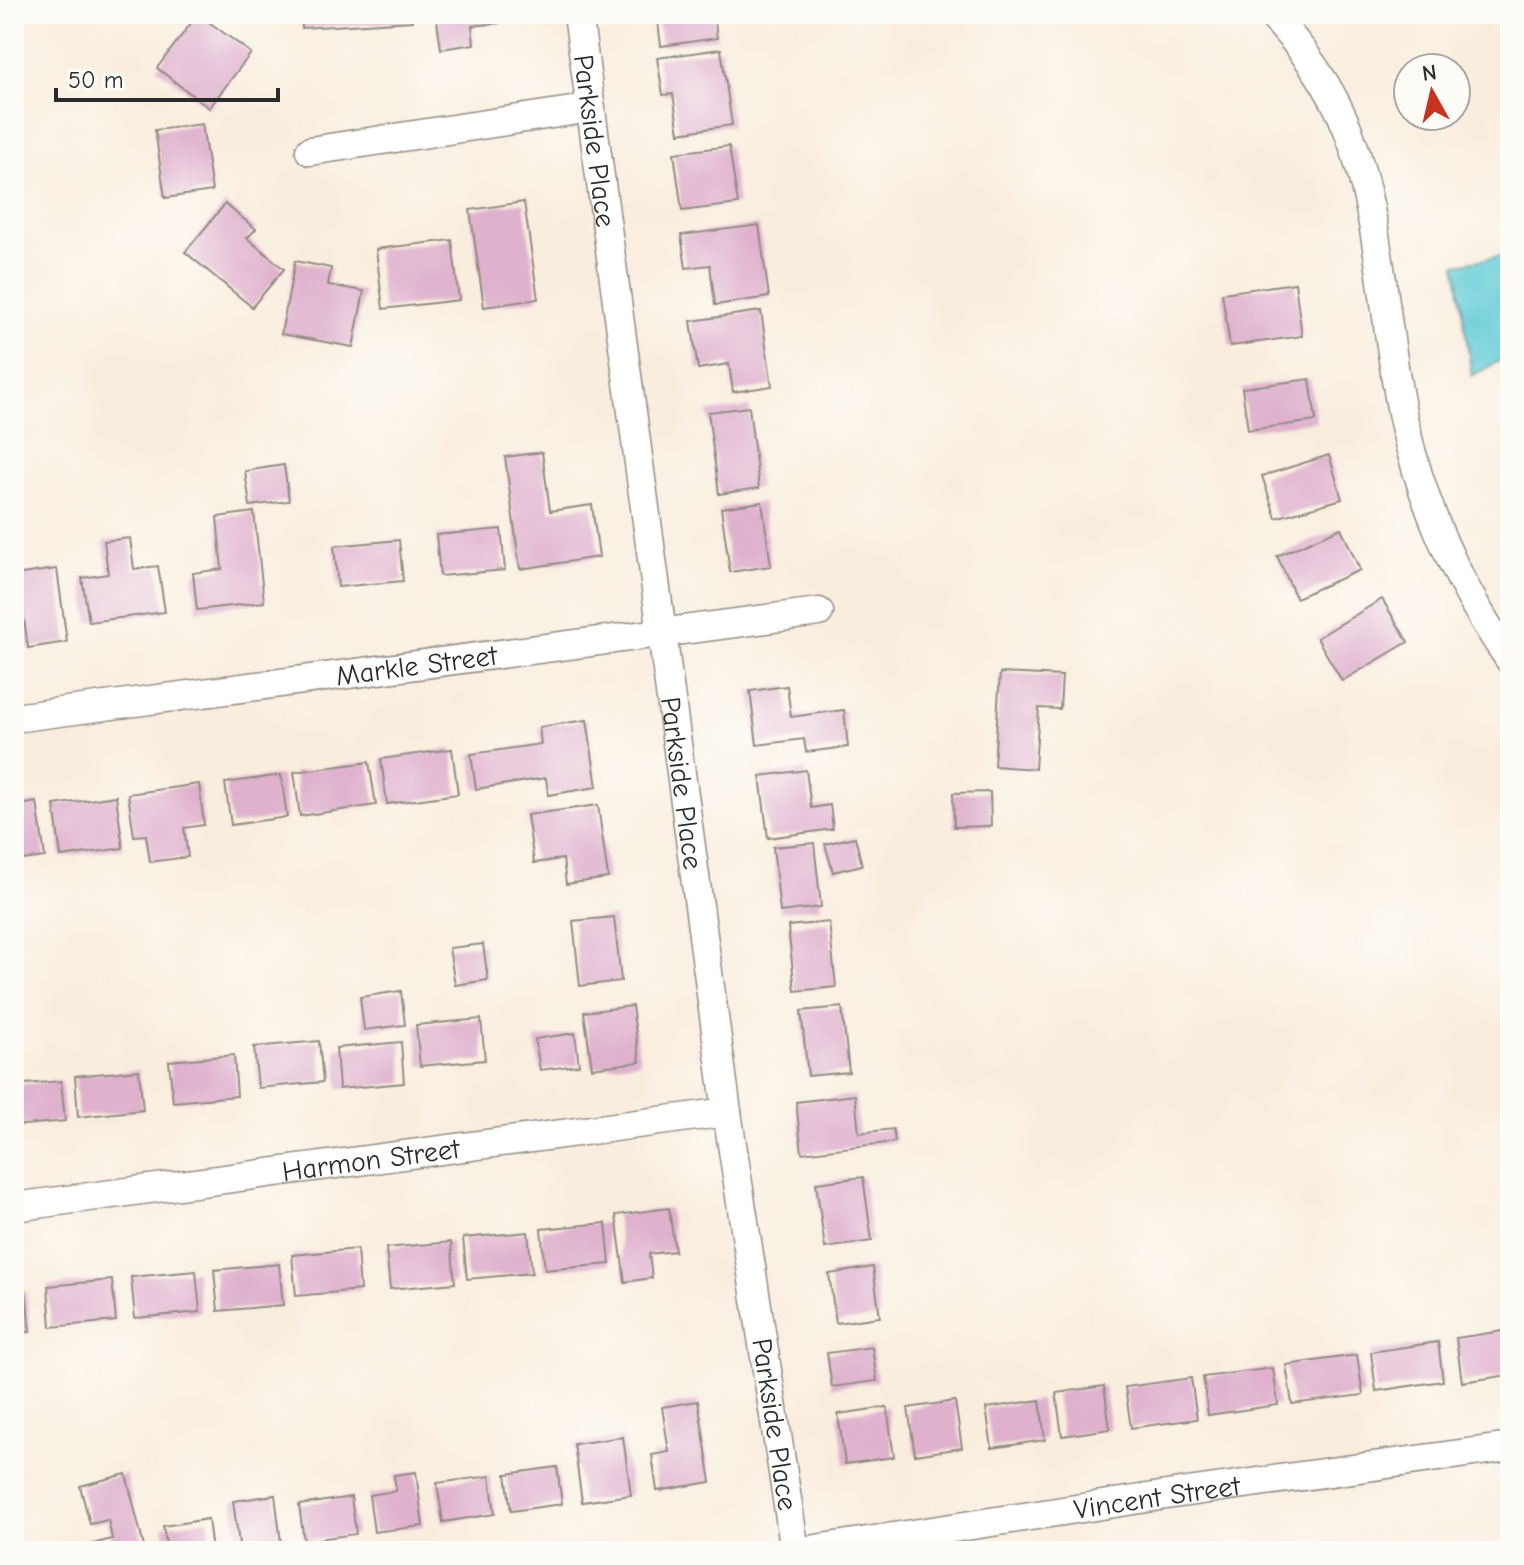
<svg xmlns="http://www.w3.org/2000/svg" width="1524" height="1565" font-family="'Comic Neue',sans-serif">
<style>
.water{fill:#5ecad5;stroke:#447a80;stroke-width:2}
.building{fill:#dfb1cd}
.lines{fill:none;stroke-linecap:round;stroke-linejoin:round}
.minor-casing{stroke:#928c84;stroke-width:31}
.minor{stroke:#fff;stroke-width:28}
.labels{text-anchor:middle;stroke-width:6;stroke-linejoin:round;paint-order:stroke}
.street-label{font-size:28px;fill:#2b2b2b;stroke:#fdfcf7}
</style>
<rect width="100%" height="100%" fill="#fdfcf7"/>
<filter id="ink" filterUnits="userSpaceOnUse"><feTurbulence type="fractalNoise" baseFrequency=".0125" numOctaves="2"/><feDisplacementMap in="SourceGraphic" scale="16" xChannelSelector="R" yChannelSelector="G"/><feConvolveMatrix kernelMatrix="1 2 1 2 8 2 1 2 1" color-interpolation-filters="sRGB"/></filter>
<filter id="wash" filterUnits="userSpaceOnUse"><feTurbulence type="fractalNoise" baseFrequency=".006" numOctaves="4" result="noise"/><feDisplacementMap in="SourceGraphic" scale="32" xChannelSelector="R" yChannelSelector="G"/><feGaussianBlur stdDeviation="1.8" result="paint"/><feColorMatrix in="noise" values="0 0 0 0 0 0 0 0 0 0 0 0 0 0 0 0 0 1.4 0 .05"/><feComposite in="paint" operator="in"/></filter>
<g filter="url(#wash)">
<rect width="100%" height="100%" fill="#f9edde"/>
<!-- water -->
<path class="water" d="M1510,255V355L1472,376L1456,264Z"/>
<g id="blocks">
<!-- building -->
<g class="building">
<path d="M198,14L251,53L209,108L157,68Z"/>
<path d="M301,14H411L412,21L302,28Z"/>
<path d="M436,14H498L499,23L472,26L474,44L441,49Z"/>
<path d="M657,14H714L717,38L661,46Z"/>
<path d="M721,49L732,125L679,133L673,94L663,95L657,58Z"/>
<path d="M202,124L212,191L165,198L155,130Z"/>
<path d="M729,146L738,204L682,211L674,153Z"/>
<path d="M524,202L538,299L484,307L470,210Z"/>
<path d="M225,204L256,229L247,238L284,269L252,307L185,252Z"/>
<path d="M759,225L769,297L715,305L710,265L686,268L681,235Z"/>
<path d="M452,240L459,300L383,309L376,249Z"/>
<path d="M295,261L331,268L328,285L364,291L353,347L281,334Z"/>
<path d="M1295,283L1302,336L1230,346L1222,293Z"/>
<path d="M761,311L772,386L733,392L729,364L698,369L691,321Z"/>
<path d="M1310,379L1316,421L1248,430L1242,388Z"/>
<path d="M749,407L759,488L719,494L708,412Z"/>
<path d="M542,452L550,511L592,505L599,557L520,569L505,457Z"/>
<path d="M1329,455L1342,499L1276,518L1262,476Z"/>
<path d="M284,465L289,501L250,506L245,471Z"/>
<path d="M762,502L771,566L730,572L721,508Z"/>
<path d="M254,512L264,602L197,610L193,573L222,569L217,517Z"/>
<path d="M1341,528L1360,570L1296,598L1277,556Z"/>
<path d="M501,529L505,570L440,576L436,535Z"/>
<path d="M130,538L134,569L158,566L165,612L89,622L82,578L108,574L104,541Z"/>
<path d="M399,540L403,581L338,587L334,546Z"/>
<path d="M57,569L67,642L28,648L22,604L14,605V575Z"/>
<path d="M1382,599L1408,642L1342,681L1317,638Z"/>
<path d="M1000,673L1062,676L1060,709L1039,708L1035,769L994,766Z"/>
<path d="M787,686L791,717L844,710L848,747L806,752L804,739L757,745L750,691Z"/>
<path d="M587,720L597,787L548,795L546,778L476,789L471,754L541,744L539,727Z"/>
<path d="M452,749L458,794L387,804L381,759Z"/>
<path d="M369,762L376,805L300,816L294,772Z"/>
<path d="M806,770L811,808L830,805L833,829L768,838L760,776Z"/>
<path d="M281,775L287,817L231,825L225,783Z"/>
<path d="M199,784L204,825L184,828L188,857L150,862L146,835L134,836L128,794Z"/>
<path d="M990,792L991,826L954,827L953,793Z"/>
<path d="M116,796L123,848L61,857L54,805Z"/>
<path d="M37,802L45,857L14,861V806Z"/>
<path d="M598,805L608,878L566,884L563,859L534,863L527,815Z"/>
<path d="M855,837L862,865L833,872L825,844Z"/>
<path d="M814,843L821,907L780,912L773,847Z"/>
<path d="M614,917L621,981L580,986L573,921Z"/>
<path d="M829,922L836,987L795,991L788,926Z"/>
<path d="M483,944L488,980L455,985L449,948Z"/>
<path d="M401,991L405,1025L364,1030L360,997Z"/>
<path d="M632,1006L640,1062L592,1068L584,1012Z"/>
<path d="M842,1007L849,1072L808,1076L801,1011Z"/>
<path d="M481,1019L485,1060L420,1066L416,1025Z"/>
<path d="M575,1033L579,1065L540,1070L535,1039Z"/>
<path d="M319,1041L323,1082L258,1088L254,1047Z"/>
<path d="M401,1042L404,1083L339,1089L336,1048Z"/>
<path d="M234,1055L237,1096L173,1102L169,1061Z"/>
<path d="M139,1070L143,1110L78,1117L75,1076Z"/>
<path d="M61,1081L65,1121L14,1126V1085Z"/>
<path d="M855,1095L859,1133L893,1129L895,1142L802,1153L796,1102Z"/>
<path d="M863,1177L872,1241L825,1248L816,1183Z"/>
<path d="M669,1208L675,1251L649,1254L652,1278L625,1282L616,1215Z"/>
<path d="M606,1223L610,1264L545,1270L541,1229Z"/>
<path d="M528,1232L532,1273L467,1279L463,1238Z"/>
<path d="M451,1242L455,1283L390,1289L386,1248Z"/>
<path d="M357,1249L360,1290L296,1296L292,1255Z"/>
<path d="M279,1264L283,1305L218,1311L214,1270Z"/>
<path d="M873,1267L880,1317L836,1323L829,1274Z"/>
<path d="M196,1271L200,1312L135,1318L131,1277Z"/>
<path d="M112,1280L116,1321L51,1327L48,1286Z"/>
<path d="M26,1291L30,1332L14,1333V1292Z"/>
<path d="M1510,1330V1375L1462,1382L1456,1338Z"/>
<path d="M1438,1342L1443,1381L1376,1391L1371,1352Z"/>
<path d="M872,1347L877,1381L832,1387L827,1353Z"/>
<path d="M1357,1355L1363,1395L1292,1404L1286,1365Z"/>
<path d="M1273,1368L1278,1405L1208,1415L1203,1377Z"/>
<path d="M1191,1378L1197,1419L1131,1428L1125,1387Z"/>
<path d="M1104,1386L1110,1429L1062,1436L1056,1393Z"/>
<path d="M1040,1400L1045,1440L992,1448L986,1408Z"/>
<path d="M698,1401L711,1482L657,1491L652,1455L669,1452L662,1407Z"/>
<path d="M955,1401L962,1448L915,1455L908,1408Z"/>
<path d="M887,1407L894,1457L845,1464L838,1414Z"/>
<path d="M623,1437L631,1495L582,1502L574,1444Z"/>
<path d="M557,1467L562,1504L511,1511L506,1474Z"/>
<path d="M416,1472L423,1526L374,1532L369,1495L396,1491L394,1475Z"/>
<path d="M126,1474L145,1551H91L89,1545L112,1539L108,1520L90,1524L80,1486Z"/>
<path d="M490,1476L495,1514L443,1522L437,1483Z"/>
<path d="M275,1495L282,1551H240L233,1501Z"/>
<path d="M351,1497L356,1534L304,1541L299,1505Z"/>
<path d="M208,1519L212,1551H167L163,1526Z"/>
<path d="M1486,1545L1487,1551H1458V1549Z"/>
</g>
</g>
</g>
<g filter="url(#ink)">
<use href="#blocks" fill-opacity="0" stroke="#928c84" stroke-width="2"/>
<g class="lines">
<!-- minor casing -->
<g class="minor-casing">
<g id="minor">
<path id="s1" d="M578,14L727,1112L795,1551"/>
<path d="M1271,14C1303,48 1331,87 1348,130C1383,224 1383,326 1404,422C1423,507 1460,589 1510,660"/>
<path d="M310,151L591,108"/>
<path id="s2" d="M14,718L819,612"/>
<path id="s3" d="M14,1207L727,1112"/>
<path id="s4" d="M803,1551L1173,1494L1510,1447"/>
</g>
</g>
<!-- minor -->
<use href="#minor" class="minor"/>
</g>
</g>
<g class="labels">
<!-- street labels -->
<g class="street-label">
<text dy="10" stroke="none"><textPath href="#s1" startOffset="128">Parkside Place</textPath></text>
<text dy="10" stroke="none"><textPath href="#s2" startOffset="406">Markle Street</textPath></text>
<text dy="10" stroke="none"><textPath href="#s1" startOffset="776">Parkside Place</textPath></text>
<text dy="10" stroke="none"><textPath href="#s3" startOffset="360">Harmon Street</textPath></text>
<text dy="10" stroke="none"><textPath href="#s1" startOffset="1424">Parkside Place</textPath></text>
<text dy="10" stroke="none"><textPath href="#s4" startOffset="358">Vincent Street</textPath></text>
</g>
</g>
<!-- margin -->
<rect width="1524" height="1565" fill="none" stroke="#fdfcf7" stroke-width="48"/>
<!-- north arrow -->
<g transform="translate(1432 92) rotate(352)"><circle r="38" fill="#fdfcf7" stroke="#a9a8a5" stroke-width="2"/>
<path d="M0-6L14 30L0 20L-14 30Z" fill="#c8321e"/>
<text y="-12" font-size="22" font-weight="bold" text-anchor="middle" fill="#2b2b2b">N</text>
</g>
<!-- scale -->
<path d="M56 88v12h222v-12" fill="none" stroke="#2b2b2b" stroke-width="4"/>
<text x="68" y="88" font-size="24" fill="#2b2b2b" stroke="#fdfcf7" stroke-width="6" paint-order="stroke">50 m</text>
</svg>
